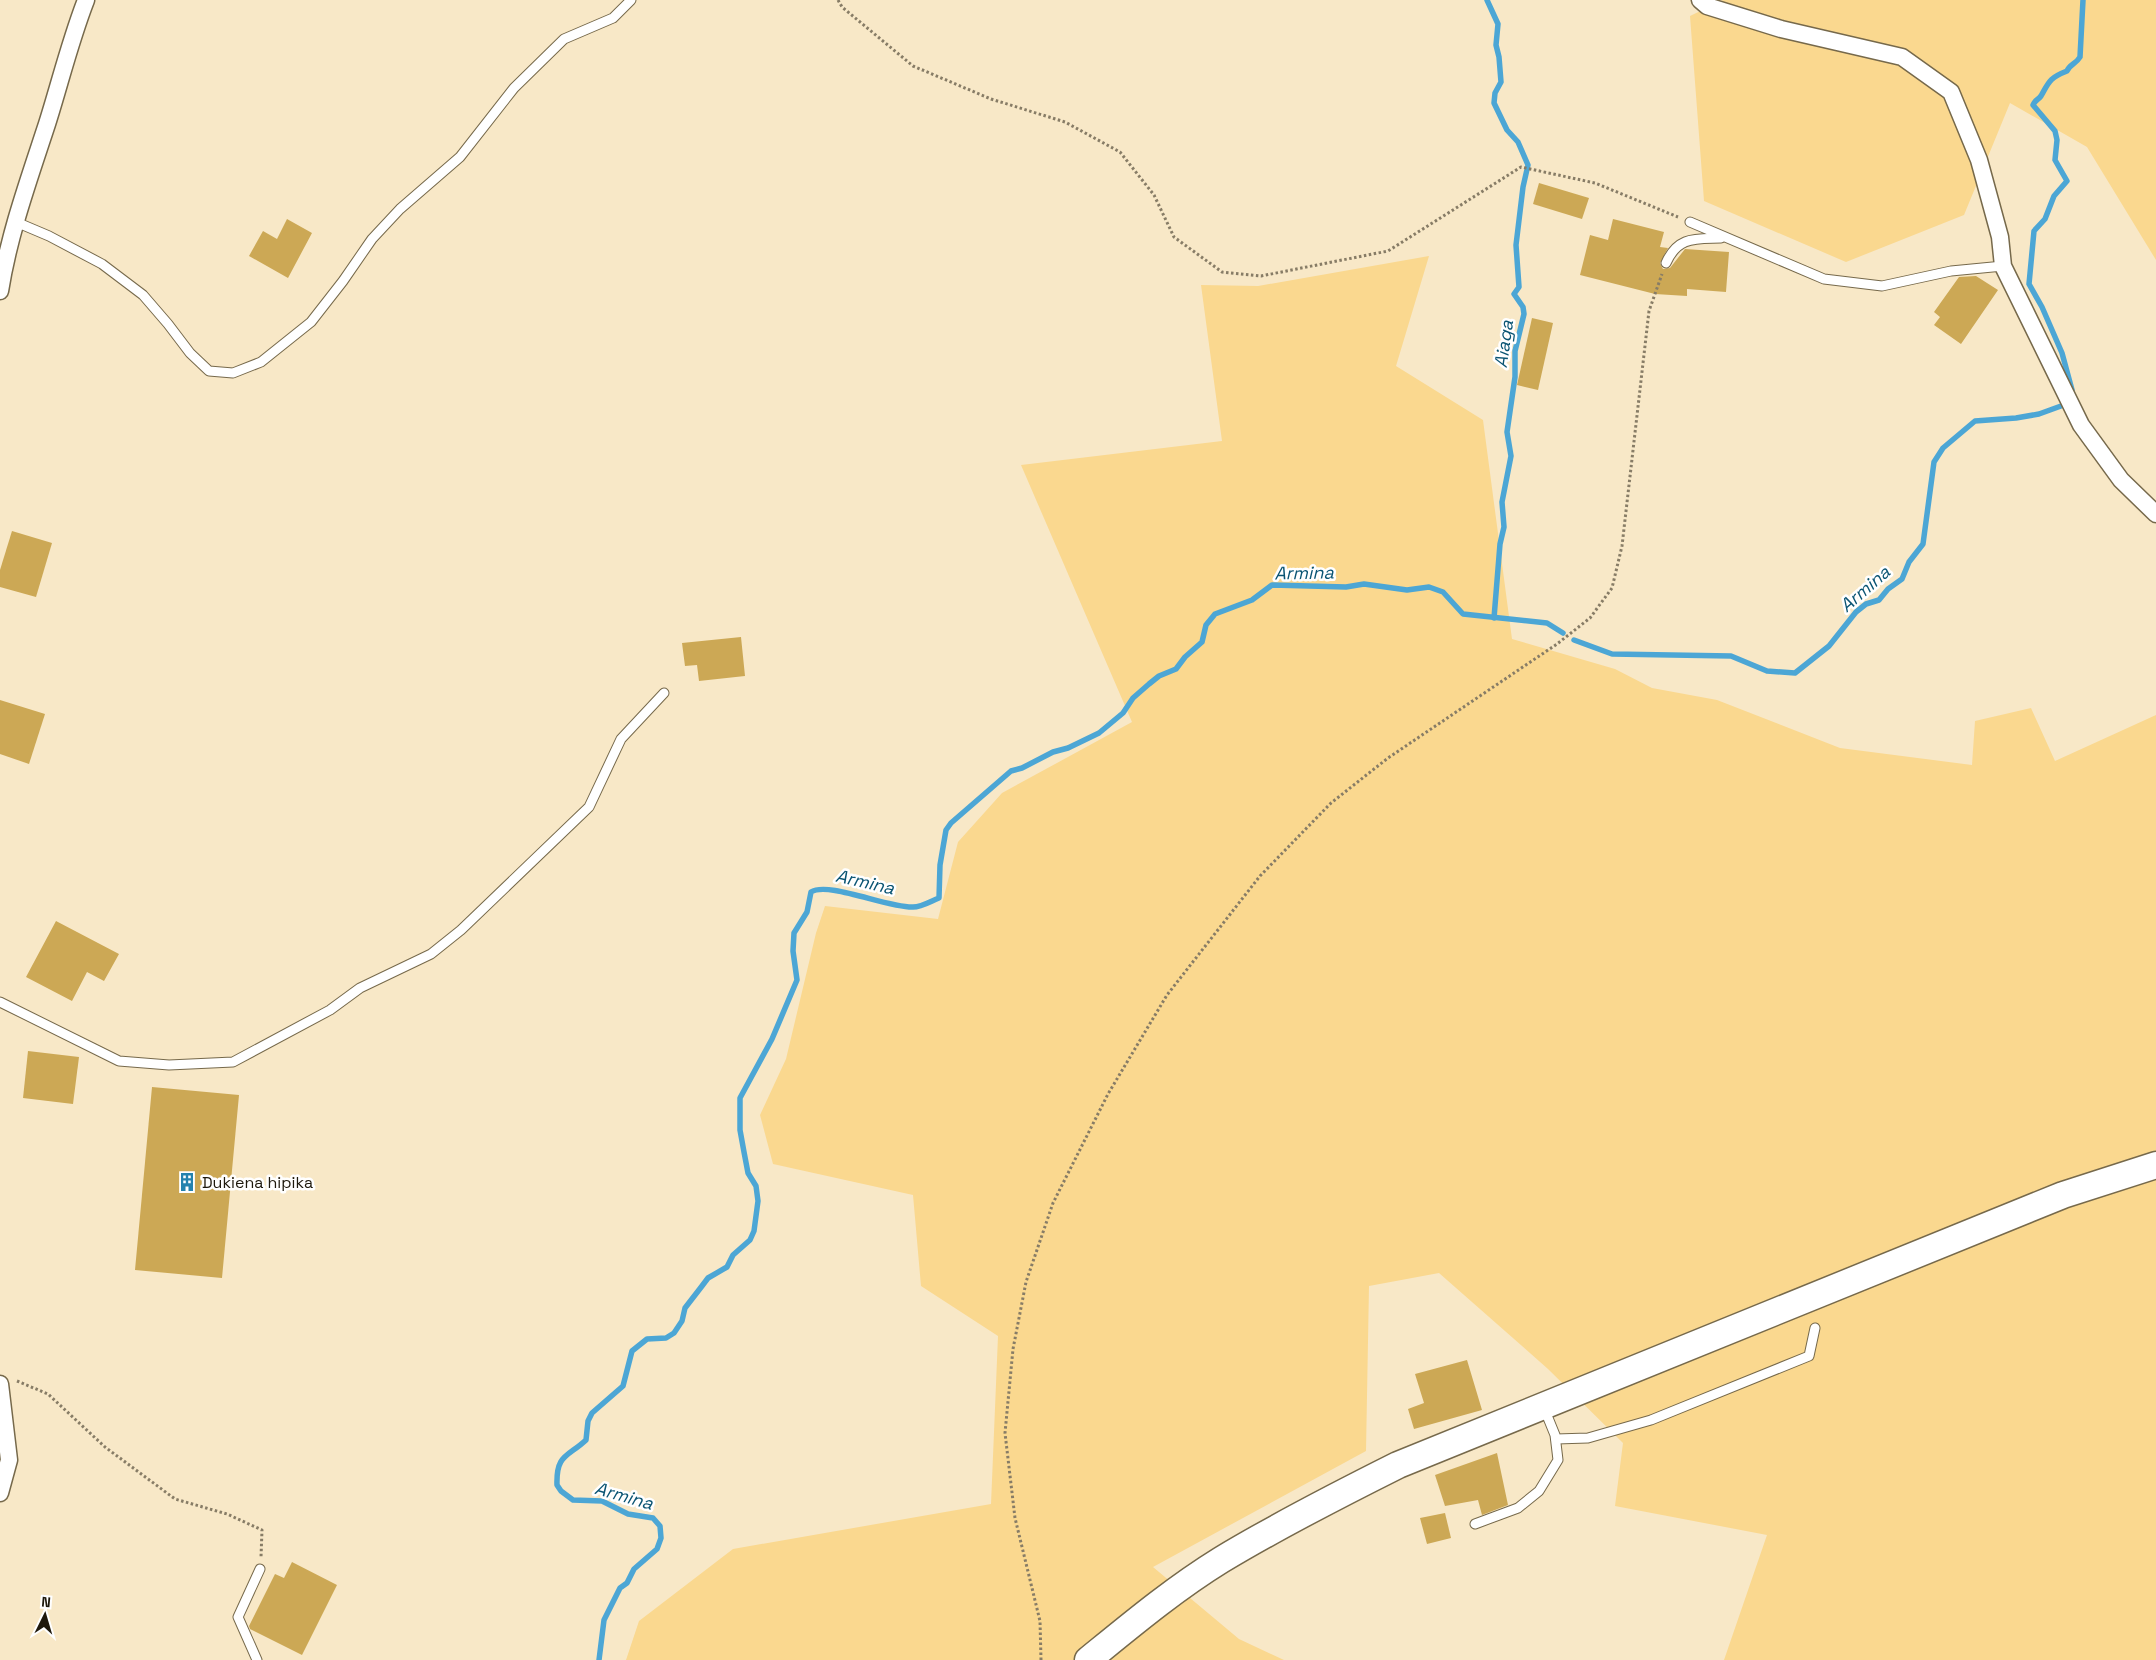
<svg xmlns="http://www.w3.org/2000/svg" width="2156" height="1660" font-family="'Space Grotesk',sans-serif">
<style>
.green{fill:#fad88f}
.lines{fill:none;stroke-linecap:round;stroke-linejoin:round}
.stream{stroke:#4ca6d5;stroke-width:5.5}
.building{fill:#cca855}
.lane-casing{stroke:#76694b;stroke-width:11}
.street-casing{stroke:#76694b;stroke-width:19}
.primary-casing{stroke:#76694b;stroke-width:29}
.path{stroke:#877c66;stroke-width:3;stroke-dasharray:2.5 2.5;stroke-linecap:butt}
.lane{stroke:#fff;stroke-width:9}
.street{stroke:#fff;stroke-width:16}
.primary{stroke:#fff;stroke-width:26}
.labels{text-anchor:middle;stroke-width:5;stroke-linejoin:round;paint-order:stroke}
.poi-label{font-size:16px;fill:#1e180c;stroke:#fff;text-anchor:start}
.water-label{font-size:18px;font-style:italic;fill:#0a5473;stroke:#fff}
</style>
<rect width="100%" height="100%" fill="#f8e8c7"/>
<!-- green -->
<g class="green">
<path d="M1723,0H2156V260L2087,147L2010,103L1964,215L1846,262L1704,201L1690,16Z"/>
<path d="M1429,256L1396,366L1483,420L1512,639L1615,669L1652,688L1717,700L1840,748L1972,765L1975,721L2031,708L2055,761L2156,715V1660H1724L1767,1535L1615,1506L1623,1443L1548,1369L1439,1273L1369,1286L1366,1451L1153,1567L1239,1639L1284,1660H626L639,1621L733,1549L991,1504L998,1336L921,1286L913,1195L773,1164L760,1115L786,1059L816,933L825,906L938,919L958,842L1002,793L1132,722L1021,465L1222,441L1201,285L1258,286Z"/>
</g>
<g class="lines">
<!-- stream -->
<g class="stream">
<path d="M1487,0L1498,24L1496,45L1499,57L1501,82L1495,93L1494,103L1507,130L1518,142L1528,165L1523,187L1516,245L1519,287L1514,294L1523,307L1524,314L1515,351V377L1507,432L1511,456L1502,502L1504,527L1500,544L1494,618"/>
<path d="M2072,390L2062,353L2042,307L2029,284L2034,231L2045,219L2054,196L2067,181L2055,160L2057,140L2055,131L2033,105C2035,100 2038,100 2041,96C2049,82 2049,78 2067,71C2070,64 2076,64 2080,57L2083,0"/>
<path d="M1574,640L1612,654L1731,656L1767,671L1795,673L1829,646L1856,612L1866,604L1879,600L1888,589L1902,579L1909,562L1923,544L1934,462L1943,448L1975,421L2016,418L2039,414L2061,406"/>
<path d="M599,1660L604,1620L620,1588L627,1583L634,1569L657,1549L661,1538L660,1526L653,1518L628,1514L602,1501L573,1500L561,1491L557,1485C556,1454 568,1457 586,1440L588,1421L592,1413L623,1386L632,1351L647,1339L666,1338L674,1333L682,1321L685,1308L702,1286L708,1278L727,1267L733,1255L750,1240L754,1231L758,1201L756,1186L748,1173L744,1152L740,1130V1098L772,1039L797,980L793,951L794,933L807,912L811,892C828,881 888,908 913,907C922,907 931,901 939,898L940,865L946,830L951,823L1011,771L1022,768L1053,752L1068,748L1099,733L1123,713L1133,698L1149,684L1159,676L1176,669L1185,657L1202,642L1206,625L1215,614L1252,600L1272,585L1346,587L1364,584L1407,590L1429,587L1443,592L1463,614L1547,623L1563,633"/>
</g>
</g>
<!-- building -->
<g class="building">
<path d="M1539,183L1589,198L1582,219L1533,204Z"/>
<path d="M287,219L312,233L288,278L249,256L263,231L277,239Z"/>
<path d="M1613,219L1664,232L1660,247L1668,248L1660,263L1663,269L1670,268L1685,249L1729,252L1726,292L1687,289V296L1655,294L1580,275L1590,235L1608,240Z"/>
<path d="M1976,276L1998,290L1961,344L1934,325L1940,317L1934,312L1959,277Z"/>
<path d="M1532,318L1553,323L1538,390L1517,385Z"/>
<path d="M12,531L52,543L36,597L0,587V570Z"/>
<path d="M741,637L745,676L699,681L697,665L685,666L682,643Z"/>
<path d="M0,700L45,714L29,764L0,754Z"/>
<path d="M56,921L119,954L104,981L87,972L72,1001L26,977Z"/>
<path d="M28,1051L79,1057L73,1104L23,1098Z"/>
<path d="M152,1087L239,1095L222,1278L135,1270Z"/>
<path d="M1467,1360L1482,1410L1414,1429L1408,1409L1424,1403L1415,1374Z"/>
<path d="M1497,1453L1508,1505L1482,1515L1478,1500L1445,1506L1435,1475Z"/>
<path d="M1445,1513L1451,1538L1427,1544L1420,1518Z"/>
<path d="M292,1562L337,1585L302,1655L250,1629L249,1626L275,1574L284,1578Z"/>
</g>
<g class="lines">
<!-- lane casing -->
<g class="lane-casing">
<g id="lane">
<path d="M16,222L49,236L102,264L143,295L168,324L190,353L209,371L233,373L261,362L311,322L343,281L372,239L400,209L460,157L514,88L564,39L613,18L631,0"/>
<path d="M1690,222L1824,279L1882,286L1951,271L2003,266"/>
<path d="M1666,263C1678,236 1695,239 1721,238"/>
<path d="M0,1002L119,1061L169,1065L233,1062L330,1010L360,988L431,954L461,930L589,807L621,739L664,693"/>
<path d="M1556,1439L1588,1438L1651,1420L1809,1356L1815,1328"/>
<path d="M1475,1524L1518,1508L1539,1491L1558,1460L1555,1435L1544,1408"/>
<path d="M257,1660L238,1617L260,1569"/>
</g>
</g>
<!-- street casing -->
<g class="street-casing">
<g id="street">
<path d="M1700,0L1707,6L1781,29L1902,57L1951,92L1979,160L2000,237L2003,266L2081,425L2121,480L2156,514"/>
<path d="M0,291C9,234 29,179 47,124C60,83 70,41 86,0"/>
<path d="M0,1384L9,1460L0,1493"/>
</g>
</g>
<!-- primary casing -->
<g class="primary-casing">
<path id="primary" d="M1088,1660C1131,1625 1174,1589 1221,1560C1279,1525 1338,1495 1398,1465L2063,1195L2156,1165"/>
</g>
<!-- path -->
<g class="path">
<path d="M838,0L842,7L913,66L991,99L1065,122L1120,152L1154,195L1174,237L1222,272L1261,276L1388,251L1521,167L1595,183L1678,217"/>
<path d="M17,1381L48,1394L105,1447L175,1499L227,1514L262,1530L261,1557"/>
<path d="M1041,1660L1040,1621L1015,1518L1005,1433L1013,1349L1026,1282L1053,1203L1108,1094L1167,995L1260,876L1331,803L1388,758L1557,644L1590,618L1612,588L1622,546L1649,311L1662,274"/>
</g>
<!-- lane -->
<use href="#lane" class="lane"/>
<!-- street -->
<use href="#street" class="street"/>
<!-- primary -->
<use href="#primary" class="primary"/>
</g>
<!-- icons -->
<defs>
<g id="building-bare" transform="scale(1.5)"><path d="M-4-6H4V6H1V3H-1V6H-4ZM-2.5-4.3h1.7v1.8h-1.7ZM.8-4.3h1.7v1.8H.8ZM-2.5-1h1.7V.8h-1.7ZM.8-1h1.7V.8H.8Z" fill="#2482ae" stroke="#fff" stroke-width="2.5" paint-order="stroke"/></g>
</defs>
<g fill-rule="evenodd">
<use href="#building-bare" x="187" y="1182"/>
</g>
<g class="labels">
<!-- poi labels -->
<g class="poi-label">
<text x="202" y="1188">Dukiena hipika</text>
</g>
<!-- water labels -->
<g class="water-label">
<text transform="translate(1504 344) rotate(-82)" y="6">Aiaga</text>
<text transform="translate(1304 573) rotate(-1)" y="6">Armina</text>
<text transform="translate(1865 589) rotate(-41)" y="6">Armina</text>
<text transform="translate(865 882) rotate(13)" y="6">Armina</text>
<text transform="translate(624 1496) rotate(16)" y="6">Armina</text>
</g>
</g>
<!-- north arrow -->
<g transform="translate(45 1615) rotate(5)" stroke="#ffffff" stroke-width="4" paint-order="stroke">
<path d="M0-4L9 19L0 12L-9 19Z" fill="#1e180c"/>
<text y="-8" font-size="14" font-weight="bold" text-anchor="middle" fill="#1e180c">N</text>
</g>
</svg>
